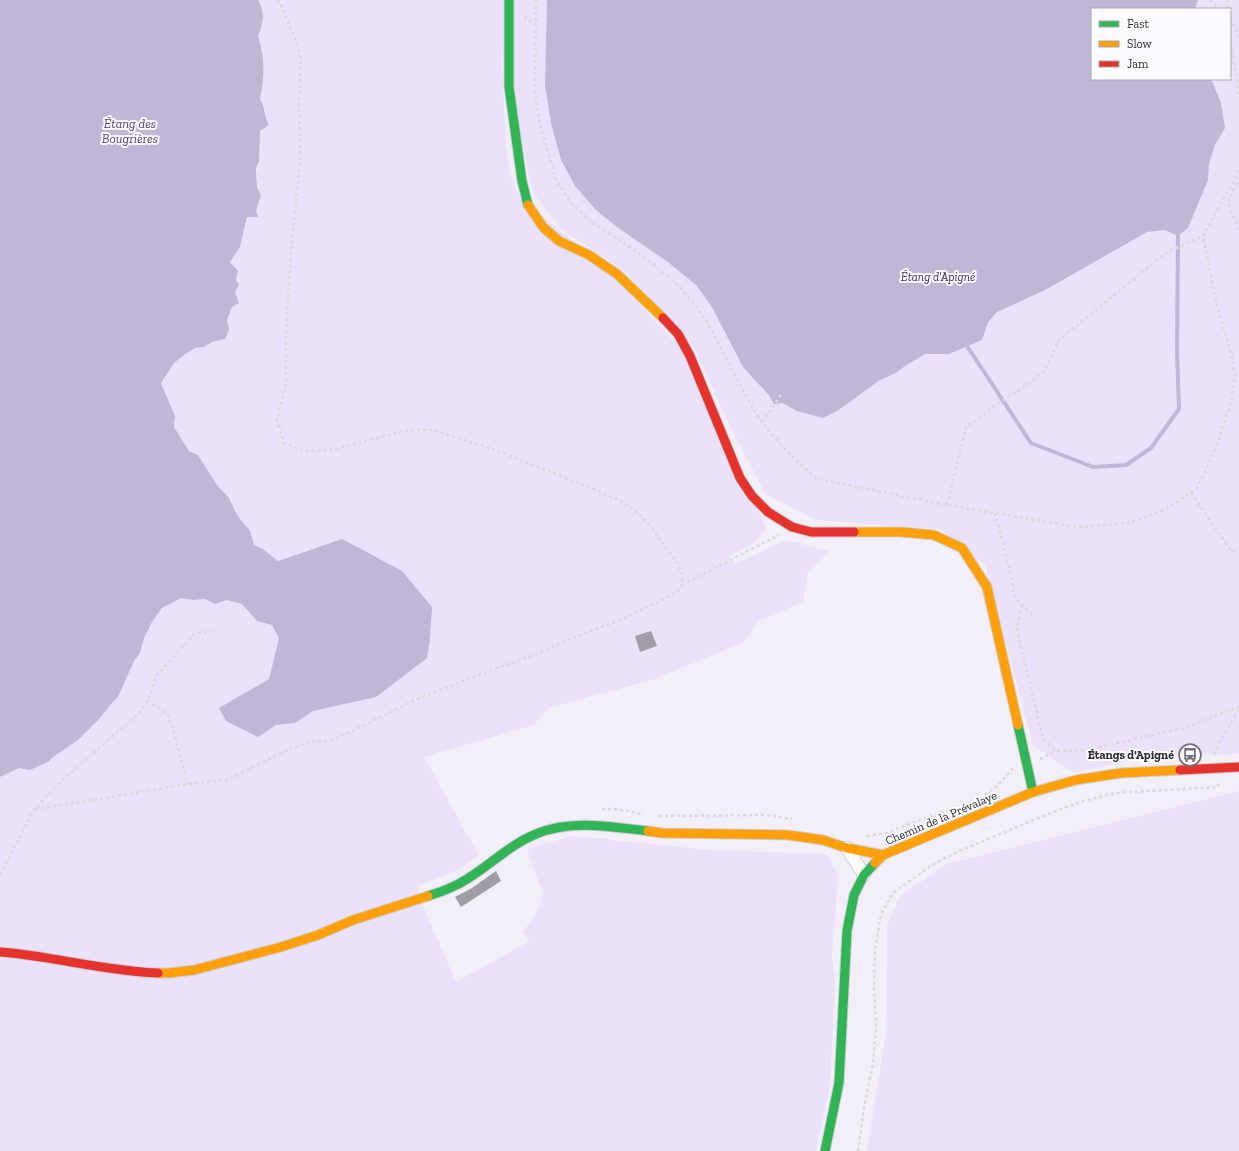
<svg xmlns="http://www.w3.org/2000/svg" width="1239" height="1151" font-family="'Zilla Slab',serif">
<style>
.green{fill:#e9e2fa;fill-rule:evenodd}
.water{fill:#c0b6d6}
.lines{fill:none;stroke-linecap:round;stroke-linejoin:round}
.stream{stroke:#c0b6d6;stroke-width:4}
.building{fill:#a09ea5}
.street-casing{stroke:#cfcdd4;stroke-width:14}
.fast-casing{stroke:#cfcdd4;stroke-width:11}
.slow-casing{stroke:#cfcdd4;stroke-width:11}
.jam-casing{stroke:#cfcdd4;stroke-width:11}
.path{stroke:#dadadc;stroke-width:2.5;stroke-dasharray:3 3;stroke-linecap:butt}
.street{stroke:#fdfdfe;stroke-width:12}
.fast{stroke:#30b455;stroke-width:9}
.slow{stroke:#ff9f0a;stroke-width:9}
.jam{stroke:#e5322d;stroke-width:9}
.labels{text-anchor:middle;stroke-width:4;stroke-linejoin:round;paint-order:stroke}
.park-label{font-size:12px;font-style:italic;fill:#412d62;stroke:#fcfbff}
.poi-label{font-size:12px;font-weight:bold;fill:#2d2b32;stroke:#fcfbff;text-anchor:end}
.street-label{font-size:12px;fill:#2d2b32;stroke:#fcfbff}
.water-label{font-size:13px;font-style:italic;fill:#57437a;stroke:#fcfbff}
</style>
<rect width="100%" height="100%" fill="#f2eff9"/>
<!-- green -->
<g class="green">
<path d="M258,0H1239V754L1150,756L1073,773L1033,745L985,565L940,529L816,520L766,495L728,422L694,347L622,269L562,230L533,193L501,49L506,146L510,173L519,196L612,274L686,354L758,510L766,528L754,543L729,556L735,564L786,540L829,551L808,572L803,602L759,621L744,642L652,680L548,708L534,725L424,757L479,856L456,871L418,886L424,909L456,982L530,941L523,932L539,909L543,894L527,849L572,836L709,850L827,854L838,875L832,958L835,981L830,1085L816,1151H0V777L19,768L30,770L43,765L48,762L53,757L100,718L111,704L118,697L134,661L140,653L144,638L152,622L162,608L181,598L194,600L205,599L215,604L227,600L242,604L257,621L272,625L279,638L269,679L219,708L276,725L295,723L313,711L376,697L342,539L278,561L263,549L254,545L250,531L237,515L229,498L217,485L198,455L189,451L174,427L175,416L161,382L174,363L184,355L195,348L204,347L212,342L225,339L229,330L227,320L232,307L239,303L235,292L238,271L230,262L240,247L248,217L256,211L261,195C255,183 257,174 259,162C260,152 258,141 260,131C262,117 270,114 260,99C265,75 265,58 258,35C264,24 265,11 258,0ZM1092,9H1230V79H1092Z"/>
<path d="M1239,791V1151H867L886,1032L887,925L901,895L947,864Z"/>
</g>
<!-- water -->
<g class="water">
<path d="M0,0H258C265,11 264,24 258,35C265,60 265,74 260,99C266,108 263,115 269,125L260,131L259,161L256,169L257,187L261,195L256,211L258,217H247L240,247L230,262L238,271L236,280L239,284L235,292L239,303L232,307L227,320L229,330L225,339L212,342L204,347L195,348L184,355L174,363L161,383L175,416L174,427L189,451L198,455L217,485L229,498L237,515L250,531L254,545L263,549L278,561L342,539L402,571L432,607L430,639L427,658L376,697L313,711L295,723L276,725L258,737L226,721L219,708L269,679L279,638L272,625L257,621L242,604L227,600L215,604L205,599L194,600L181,598L162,608L152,622L144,638L140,653L134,661L118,697L111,704L100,718L78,740L53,757L48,762L30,770L19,768L0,777Z"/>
<path d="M547,0H1198L1195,9H1092V79H1211L1221,103L1225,128L1215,145L1209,163L1208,180L1188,228L1178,236L1165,230L1147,232L1045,290L997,312L988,322L982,340L949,354H925L905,366L896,373L880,380L837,411L823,418L797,411L783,403L774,404L768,394L743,367L712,307L697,286L668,262L617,227L596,210L575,186L561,160L551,123L545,85Z"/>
</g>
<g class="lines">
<!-- stream -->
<path class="stream" d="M967,346L1031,443L1093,467L1126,465L1151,448L1179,409L1177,352L1178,236"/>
</g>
<!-- building -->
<g class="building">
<path d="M651,631L657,646L640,652L635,636Z"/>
<path d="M496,871L501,881L461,907L455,897L472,888Z"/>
</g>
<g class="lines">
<!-- street casing -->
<g class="street-casing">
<path id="street" d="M847,848L864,875"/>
</g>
<!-- fast casing -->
<g class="fast-casing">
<g id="fast">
<path d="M509,0V87L522,181L528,205"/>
<path d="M1018,725L1033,792"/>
<path d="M428,896C441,892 455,887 467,879C490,865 511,844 536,834C572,819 611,827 648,831"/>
<path d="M825,1151L839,1083L847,931L854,895L864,875L875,863"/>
</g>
</g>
<!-- slow casing -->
<g class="slow-casing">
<g id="slow">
<path d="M528,205L543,227L559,241L589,255L617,274L663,318"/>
<path d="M854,532H901L934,535L962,548L987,587L1018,725"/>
<path d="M648,831L662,833L788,835L823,840L847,848L883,855"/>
<path d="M875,863L883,855L1033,792L1076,780L1121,773L1180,770"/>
<path d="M158,973H169L194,970L281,947L318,935L353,920L428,896"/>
</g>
</g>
<!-- jam casing -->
<g class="jam-casing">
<g id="jam">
<path d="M663,318L678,334L690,356L740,478L752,496L768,512L792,527L811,532H854"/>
<path d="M1180,770L1239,767"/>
<path d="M0,952C53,956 104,971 158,973"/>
</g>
</g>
<!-- path -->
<g class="path">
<path d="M536,0L535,92L540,125L557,182L572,204L593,223L624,243L654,265L681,288L696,306L710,327L756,414L775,438L796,460L817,479L947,505L1078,527L1128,523L1165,510L1197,488L1216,448L1231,402L1235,376L1231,353L1217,306L1203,236"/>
<path d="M1210,0L1220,9"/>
<path d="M1227,0L1228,9"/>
<path d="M524,17L535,24"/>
<path d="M1230,18L1239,37"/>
<path d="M1230,38L1239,97"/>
<path d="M1239,177L1228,202L1239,232"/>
<path d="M762,422L781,395"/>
<path d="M1191,493L1232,552L1236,548"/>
<path d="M947,505L966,426L983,416L990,409L1030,383L1045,370L1059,340L1167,252L1203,236L1233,182L1239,168"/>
<path d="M995,513L1010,571L1014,595L1022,605L1033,615"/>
<path d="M682,585L779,535"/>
<path d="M1022,605L1017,629L1043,739L1057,751L1085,750L1184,728L1239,707"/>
<path d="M148,700L169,716L188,784"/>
<path d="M1216,754L1215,751L1239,708"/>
<path d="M1040,759L1057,751"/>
<path d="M985,795L998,785L1013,768"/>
<path d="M35,809L94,800L188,784L227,780L283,752L308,742L332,740L357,729L417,699L491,670L532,656L567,640L623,619L670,596L680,589L682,585V574L676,560L664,545L652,528L639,514L624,503L599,491L490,448L432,430H408L330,450L303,451L284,443L277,420L286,384V336L291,253L300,158L299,99L301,60L295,39L279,0"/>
<path d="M602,809H615L644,814"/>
<path d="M659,816L765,815L792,819"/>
<path d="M867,836L886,833L955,807"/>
<path d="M0,875L35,809L56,786L139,713L148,700L157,675L194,634L212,631"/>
<path d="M858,1151L865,1101L873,1064L876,1026L874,987L875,950L881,914L893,893L932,865L957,852L1053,812L1084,801L1115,793L1218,787V783"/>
</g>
<!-- street -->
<use href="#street" class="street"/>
<!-- fast -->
<use href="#fast" class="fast"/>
<!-- slow -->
<use href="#slow" class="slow"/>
<!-- jam -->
<use href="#jam" class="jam"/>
</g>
<!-- icons -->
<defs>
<g id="bus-ring" transform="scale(1.15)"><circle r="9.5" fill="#fcfbff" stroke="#727078" stroke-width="1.5"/><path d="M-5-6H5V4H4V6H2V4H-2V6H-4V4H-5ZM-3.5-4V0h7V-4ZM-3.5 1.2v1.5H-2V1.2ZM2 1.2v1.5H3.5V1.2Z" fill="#727078"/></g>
</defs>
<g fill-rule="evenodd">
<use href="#bus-ring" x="1190" y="755"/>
</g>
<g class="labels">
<!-- park labels -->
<g class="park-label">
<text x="938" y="281">Étang d'Apigné</text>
</g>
<!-- poi labels -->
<g class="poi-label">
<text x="1174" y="759">Étangs d'Apigné</text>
</g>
<!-- street labels -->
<g class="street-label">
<text transform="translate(941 818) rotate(-23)" y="4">Chemin de la Prévalaye</text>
</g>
<!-- water labels -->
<g class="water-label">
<text x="130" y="128">Étang des<tspan x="130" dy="15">Bougrières</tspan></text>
</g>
</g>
<!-- legend -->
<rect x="1091" y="8" width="140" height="72" fill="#fcfbff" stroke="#a9a8ad"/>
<rect x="1099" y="21" width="20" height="6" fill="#30b455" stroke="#a9a8ad"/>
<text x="1127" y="28" font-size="12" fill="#2d2b32">Fast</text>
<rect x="1099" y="41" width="20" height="6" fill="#ff9f0a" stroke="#a9a8ad"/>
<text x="1127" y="48" font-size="12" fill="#2d2b32">Slow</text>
<rect x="1099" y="61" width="20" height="6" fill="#e5322d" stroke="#a9a8ad"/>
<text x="1127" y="68" font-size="12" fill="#2d2b32">Jam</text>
</svg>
